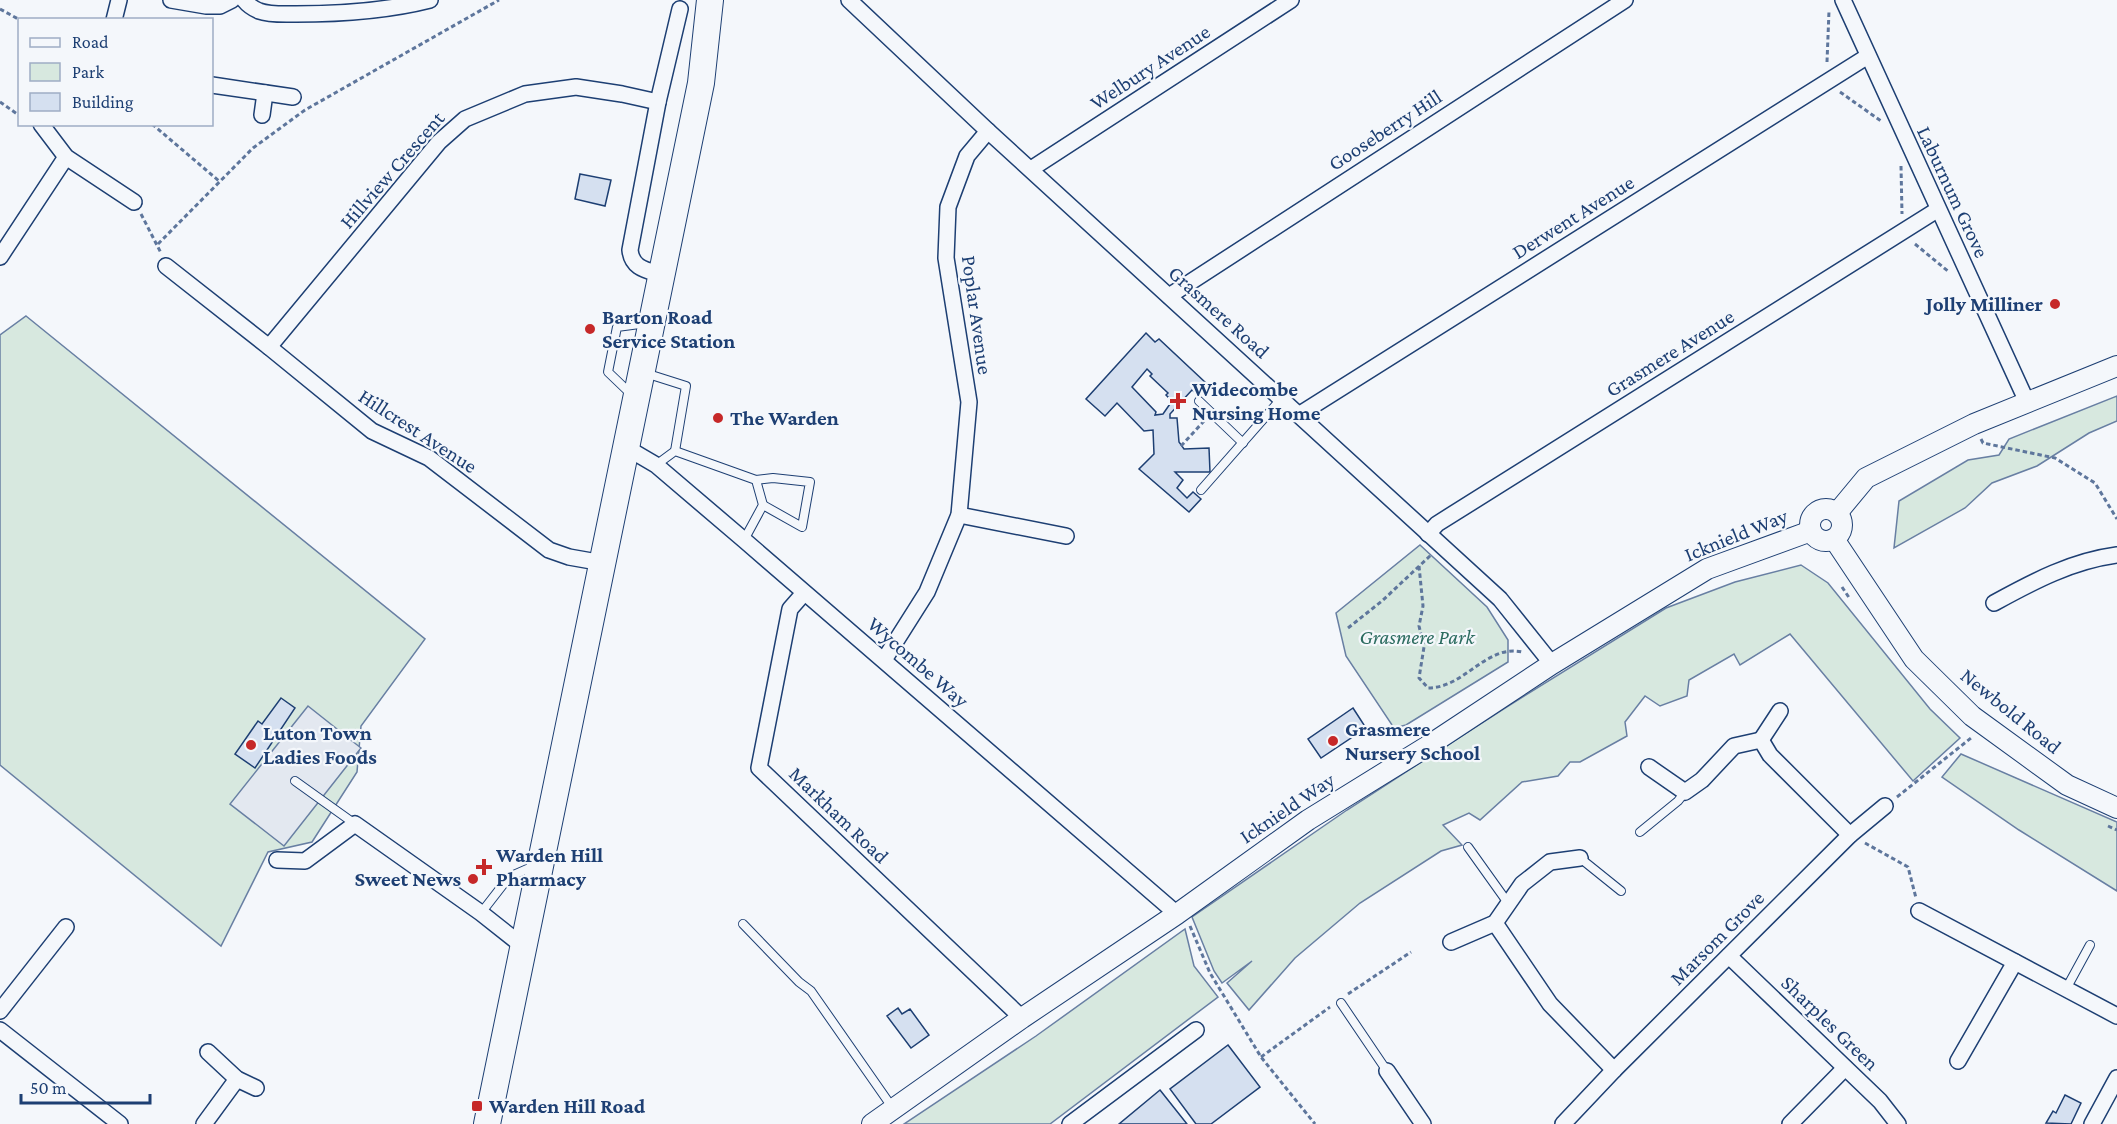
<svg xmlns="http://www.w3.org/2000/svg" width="2117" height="1124" font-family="'Crimson Pro',serif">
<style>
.green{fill:#d7e8df;stroke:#687fa3;stroke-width:1.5}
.parking{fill:#e3e8f0;stroke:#687fa3;stroke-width:1.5}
.building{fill:#d5e0f0;stroke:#1d3f73;stroke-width:1.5;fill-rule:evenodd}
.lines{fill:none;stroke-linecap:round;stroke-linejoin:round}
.service-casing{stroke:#1d3f73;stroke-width:10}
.minor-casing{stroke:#1d3f73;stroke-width:18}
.tertiary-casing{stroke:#1d3f73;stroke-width:22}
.trunk-casing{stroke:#1d3f73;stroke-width:28}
.path{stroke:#5e769c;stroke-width:3;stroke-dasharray:4.5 3;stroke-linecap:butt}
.service{stroke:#f4f7fb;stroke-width:8}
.minor{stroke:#f4f7fb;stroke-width:15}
.tertiary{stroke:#f4f7fb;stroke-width:20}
.trunk{stroke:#f4f7fb;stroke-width:26}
.poi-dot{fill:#c62828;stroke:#f4f7fb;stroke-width:2}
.labels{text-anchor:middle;stroke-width:4.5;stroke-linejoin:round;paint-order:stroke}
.street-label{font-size:21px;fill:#1d3f73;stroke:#f4f7fb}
.poi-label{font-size:21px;font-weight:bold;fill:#1d3f73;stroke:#f4f7fb;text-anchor:start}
.park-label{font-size:21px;font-style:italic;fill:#2c6c60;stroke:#f4f7fb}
</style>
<rect width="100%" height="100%" fill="#f4f7fb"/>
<!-- green -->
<g class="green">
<path d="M26,316L425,639L361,726L357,772L312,842L268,852L221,946L0,765V335Z"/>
<path d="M2117,396V421L2089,433L2037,466L1992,483L1965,508L1894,548L1899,501L1968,460L1999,455L2009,439Z"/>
<path d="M1420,545L1487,607L1508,640V662L1406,725L1394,728L1346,656L1336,613Z"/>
<path d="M1801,565L1828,583L1930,709L1960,738L1913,781L1790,634L1740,665L1734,654L1689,680L1687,696L1660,706L1645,696L1625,722L1627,736L1580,762H1570L1558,776L1522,782L1480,820L1469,813L1443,825L1462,845L1441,851L1360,903L1295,958L1249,1010L1227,983L1252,961L1222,983L1214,971L1192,917L1347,810L1505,708L1666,608L1735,582Z"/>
<path d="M1961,754L2117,822V891L2019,830L1942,777Z"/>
<path d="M1185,929L1194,966L1218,997L1050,1124H904L1036,1036Z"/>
</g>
<!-- parking -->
<path class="parking" d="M308,706L361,748L284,846L230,804Z"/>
<!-- building -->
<g class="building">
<path d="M580,174L611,180L605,206L575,199Z"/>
<path d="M1146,333L1155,342L1159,339L1206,383L1196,393L1192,390L1170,414V418H1177L1179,442L1184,449L1209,448L1210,472H1175L1183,480L1177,488L1187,498L1193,492L1201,499L1189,512L1139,469L1154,454L1153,430L1144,431L1117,403L1105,416L1086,399ZM1147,369L1152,374L1150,376L1168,393L1166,395L1172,401L1163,414L1155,415L1156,412L1132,387Z"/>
<path d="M281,698L295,708L255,768L235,754L258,721L262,724Z"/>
<path d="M1353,708L1366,728L1321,758L1308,739Z"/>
<path d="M898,1008L902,1014L910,1009L929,1035L911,1048L887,1016Z"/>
<path d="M1228,1045L1260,1087L1211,1124H1196L1170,1089Z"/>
<path d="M1160,1090L1187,1124H1119Z"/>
<path d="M2065,1095L2081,1103L2071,1124L2046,1123L2053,1111L2056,1113Z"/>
</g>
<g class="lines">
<!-- service casing -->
<g class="service-casing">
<g id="service">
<path d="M645,373L686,386L675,451"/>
<path d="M631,394L608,372L617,327L647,323"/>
<path d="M1199,401L1243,443"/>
<path d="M656,465L675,451L756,480L763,505L744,540"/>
<path d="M756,480L773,478L810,482L802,527L763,505"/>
<path d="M1201,490L1281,399"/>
<path d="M295,781L355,824"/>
<path d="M1640,832L1678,801L1685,792"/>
<path d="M1468,847L1508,903"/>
<path d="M1580,858L1621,891"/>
<path d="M481,913L509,877L534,866"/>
<path d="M743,924L799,982L811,991L892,1107"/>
<path d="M2066,989L2090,945"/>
<path d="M1341,1003L1387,1071"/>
</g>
</g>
<!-- minor casing -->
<g class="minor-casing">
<g id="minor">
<path d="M171,0L206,6H220L232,0"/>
<path d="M244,0C248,5 252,8 259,11C270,15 284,14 296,14C341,14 387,11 430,0"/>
<path d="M849,0L988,131L1500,599L1552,664"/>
<path d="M1843,0L2027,402"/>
<path d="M114,20L119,0"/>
<path d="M212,85L293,97"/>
<path d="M262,115L265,93"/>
<path d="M41,124L66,157L134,202"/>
<path d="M1031,169L1291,0"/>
<path d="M0,257L66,157"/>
<path d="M166,266L269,347L372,431L429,458L549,550L569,557L603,563"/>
<path d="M662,275C647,270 632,269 630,250L658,102L680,9"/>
<path d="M1169,296L1625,0"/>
<path d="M269,347L439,142L465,119L525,94L576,87L622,94L658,102"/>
<path d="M1300,414L1868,56"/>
<path d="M627,448L656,465L744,540L1177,914"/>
<path d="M959,515L1066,536"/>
<path d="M1428,534L1437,524L1937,210"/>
<path d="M804,593L790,609L759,768L1022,1018"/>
<path d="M1994,603C2034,581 2072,561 2117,555"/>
<path d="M884,660L927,592L959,515L969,402L946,258L948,207L967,156L988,131"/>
<path d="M1761,740L1780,711"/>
<path d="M1649,767L1685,792L1702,780L1734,746L1761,740L1770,755L1850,835"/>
<path d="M277,860L305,861L355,824L481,913L524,947"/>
<path d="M1919,911L2117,1016"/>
<path d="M1495,923L1550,1004L1614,1070"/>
<path d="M1451,942L1495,923L1522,884L1550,862L1580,858"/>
<path d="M1729,956L1880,1101L1898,1124"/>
<path d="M0,1011L66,927"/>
<path d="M0,1030L120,1124"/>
<path d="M208,1052L237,1079L256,1088"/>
<path d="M1958,1061L2015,962"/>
<path d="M1387,1071L1423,1124"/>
<path d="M204,1124L237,1079"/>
<path d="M1070,1124L1196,1030"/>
<path d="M1563,1124L1614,1070L1850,835L1885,806"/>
<path d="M1790,1124L1845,1068"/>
<path d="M2092,1124L2117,1078"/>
</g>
</g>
<!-- tertiary casing -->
<g class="tertiary-casing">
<g id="tertiary">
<circle cx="1826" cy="525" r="16"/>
<path d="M1837,513L1866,478L1974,424L2117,366"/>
<path d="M1834,539L1914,659L1972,716L2067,785L2117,808"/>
<path d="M872,1124L1022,1018L1177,914L1308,820L1431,744L1552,664L1707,569L1811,531"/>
</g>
</g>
<!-- trunk casing -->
<g class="trunk-casing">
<path id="trunk" d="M487,1124L701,83L710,0"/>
</g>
<!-- path -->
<g class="path">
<path d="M0,9L20,20"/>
<path d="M1827,62L1829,11"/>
<path d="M1840,92L1881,121"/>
<path d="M0,102L20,116"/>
<path d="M152,124L219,181"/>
<path d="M1901,166L1902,214"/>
<path d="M141,214L161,253"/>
<path d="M158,244L253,148L305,110L499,0"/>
<path d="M1915,244L1949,272"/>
<path d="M1981,439L1983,443L2055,458L2095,483L2117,519"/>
<path d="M1181,446L1204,421"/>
<path d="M1419,566L1423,606L1419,626L1424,647L1419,678L1428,688C1465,688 1486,644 1522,652"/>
<path d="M1842,587L1850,599"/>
<path d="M1348,628L1382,601L1431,555"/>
<path d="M1897,797L1971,738"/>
<path d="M2108,826L2117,830"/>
<path d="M1865,843L1908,867L1916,898"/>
<path d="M1190,926L1210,973L1261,1057L1315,1124"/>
<path d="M1348,994L1411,952"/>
<path d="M1261,1057L1330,1007"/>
</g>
<!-- service -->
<use href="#service" class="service"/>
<!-- minor -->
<use href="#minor" class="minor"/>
<!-- tertiary -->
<use href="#tertiary" class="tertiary"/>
<!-- trunk -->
<use href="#trunk" class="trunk"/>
</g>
<!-- markers -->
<g class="poi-dot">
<circle cx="2055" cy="304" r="6"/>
<circle cx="590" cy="329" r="6"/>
<path d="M1175 392h6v6h6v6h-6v6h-6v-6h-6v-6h6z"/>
<circle cx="718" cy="418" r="6"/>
<circle cx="1333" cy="741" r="6"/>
<circle cx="251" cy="745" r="6"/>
<path d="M481 858h6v6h6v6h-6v6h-6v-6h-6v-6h6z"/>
<circle cx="473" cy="879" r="6"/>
<rect x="471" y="1100" width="12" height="12" rx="3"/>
</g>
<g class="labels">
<!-- street labels -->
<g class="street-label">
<text transform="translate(1150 67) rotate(-33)" y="7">Welbury Avenue</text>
<text transform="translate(1385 130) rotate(-33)" y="7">Gooseberry Hill</text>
<text transform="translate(392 170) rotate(-49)" y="7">Hillview Crescent</text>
<text transform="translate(1953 192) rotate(65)" y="7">Laburnum Grove</text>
<text transform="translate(1573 217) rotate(-32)" y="7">Derwent Avenue</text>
<text transform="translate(1219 312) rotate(42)" y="7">Grasmere Road</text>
<text transform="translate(977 315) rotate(82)" y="7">Poplar Avenue</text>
<text transform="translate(1670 353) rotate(-32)" y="7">Grasmere Avenue</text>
<text transform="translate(418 431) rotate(33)" y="7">Hillcrest Avenue</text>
<text transform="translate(1736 535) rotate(-22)" y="7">Icknield Way</text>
<text transform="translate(918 662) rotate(41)" y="7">Wycombe Way</text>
<text transform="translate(2011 711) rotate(39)" y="7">Newbold Road</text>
<text transform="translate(1287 808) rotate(-34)" y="7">Icknield Way</text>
<text transform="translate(839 815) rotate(44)" y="7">Markham Road</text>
<text transform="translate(1717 938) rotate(-45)" y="7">Marsom Grove</text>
<text transform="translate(1830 1023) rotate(44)" y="7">Sharples Green</text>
</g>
<!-- poi labels -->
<g class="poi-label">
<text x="2043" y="311" text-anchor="end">Jolly Milliner</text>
<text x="602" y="324">Barton Road<tspan x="602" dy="24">Service Station</tspan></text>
<text x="1192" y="396">Widecombe<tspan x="1192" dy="24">Nursing Home</tspan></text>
<text x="730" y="425">The Warden</text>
<text x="1345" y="736">Grasmere<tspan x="1345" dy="24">Nursery School</tspan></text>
<text x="263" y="740">Luton Town<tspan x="263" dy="24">Ladies Foods</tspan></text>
<text x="496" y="862">Warden Hill<tspan x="496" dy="24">Pharmacy</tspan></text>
<text x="461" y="886" text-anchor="end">Sweet News</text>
<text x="489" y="1113">Warden Hill Road</text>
</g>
<!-- park labels -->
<g class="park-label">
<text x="1417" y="644">Grasmere Park</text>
</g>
</g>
<!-- legend -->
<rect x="18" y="18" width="195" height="108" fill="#f4f7fb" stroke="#9eadc5" stroke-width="1.5"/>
<rect x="30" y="38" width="30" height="9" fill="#f4f7fb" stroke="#9eadc5" stroke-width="1.5"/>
<text x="72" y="48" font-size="18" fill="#1d3f73">Road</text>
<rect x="30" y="63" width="30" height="18" fill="#d7e8df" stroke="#9eadc5" stroke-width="1.5"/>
<text x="72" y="78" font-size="18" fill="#1d3f73">Park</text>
<rect x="30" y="93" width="30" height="18" fill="#d5e0f0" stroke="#9eadc5" stroke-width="1.5"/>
<text x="72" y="108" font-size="18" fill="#1d3f73">Building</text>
<!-- scale -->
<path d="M21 1094v9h129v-9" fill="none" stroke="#1d3f73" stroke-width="3"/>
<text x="30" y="1094" font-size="18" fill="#1d3f73" stroke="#f4f7fb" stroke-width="4.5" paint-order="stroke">50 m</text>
</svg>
